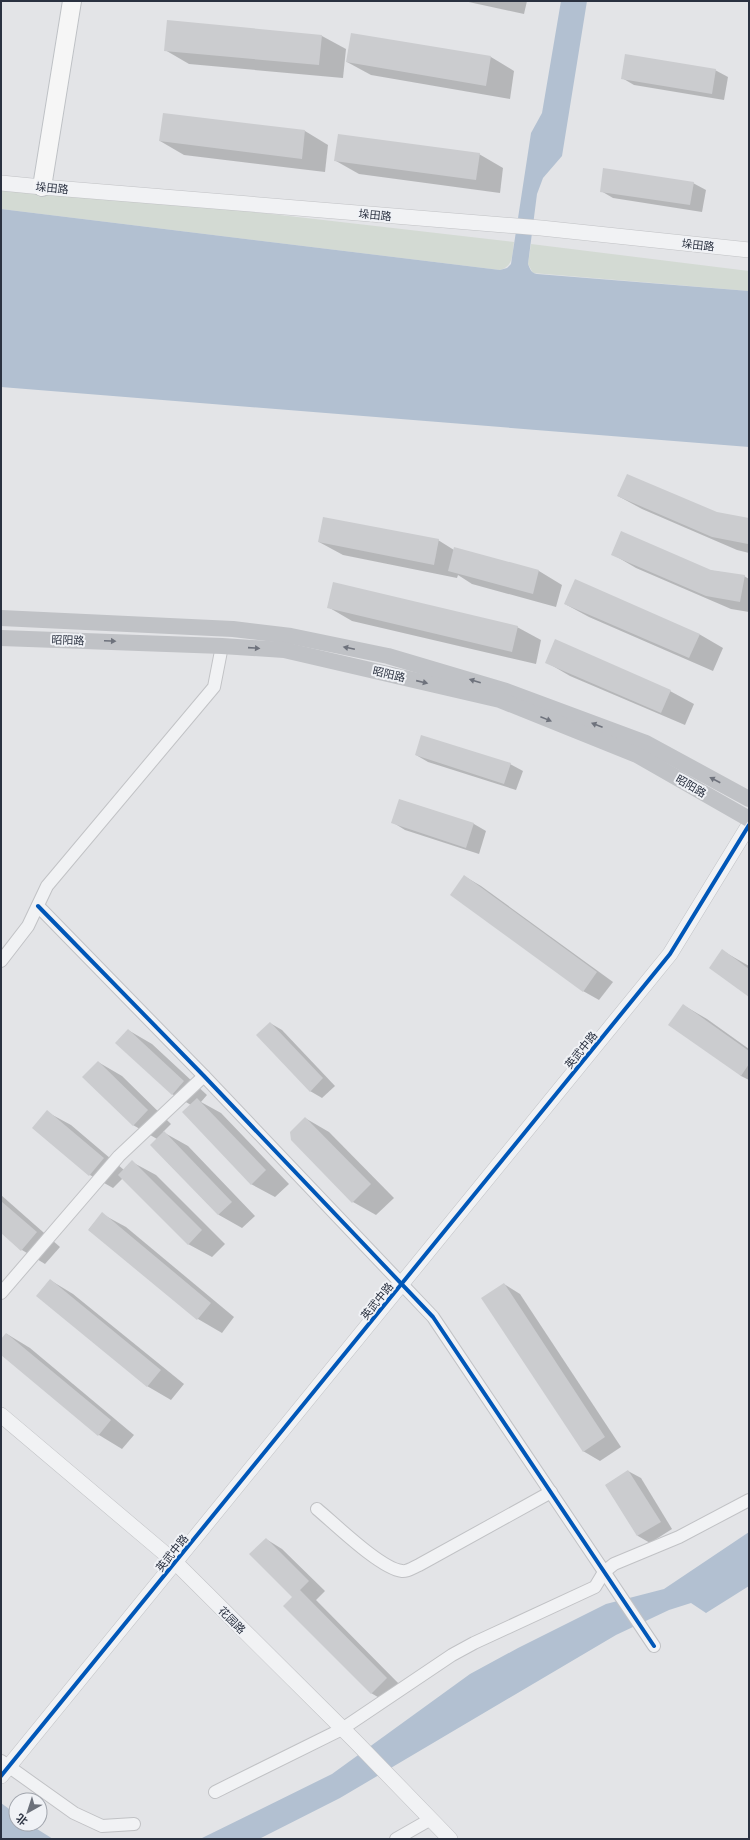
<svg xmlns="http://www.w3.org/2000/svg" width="750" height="1840" font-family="'Asap Condensed','Noto Sans SC',sans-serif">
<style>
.green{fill:#d3dad3}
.water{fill:#b2c0d1}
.shadow{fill:#0003}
.building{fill:#cbcccf}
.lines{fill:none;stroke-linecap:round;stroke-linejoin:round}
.minor-casing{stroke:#c1c2c5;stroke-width:14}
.tertiary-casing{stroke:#c1c2c5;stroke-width:16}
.primary-casing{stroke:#bec1c5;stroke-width:20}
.minor{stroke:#f1f2f4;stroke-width:12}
.tertiary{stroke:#f1f2f4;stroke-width:15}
.secondary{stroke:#c0c2c6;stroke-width:16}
.primary{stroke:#f6f6f6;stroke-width:18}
.cycleway-casing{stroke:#f0f2f6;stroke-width:6}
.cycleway{stroke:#0057b8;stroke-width:4}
.oneway{fill:#6e727c}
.labels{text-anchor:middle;stroke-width:4;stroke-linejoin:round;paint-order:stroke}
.street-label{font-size:11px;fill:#2a3140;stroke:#f0f2f6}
</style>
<rect width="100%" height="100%" fill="#e3e4e7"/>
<!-- green -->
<g class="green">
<path d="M1,183L514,242C512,254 514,266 500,270L1,209Z"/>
<path d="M531,244L749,271V291L533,273L528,264Z"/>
</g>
<!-- water -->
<g class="water">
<path d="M561,1H587L562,156L543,178L537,194L528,264C530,269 531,273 537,274L749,291V447L1,387V209L500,270L507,268L511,264L531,133L542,113Z"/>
<path d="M749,1532V1586L706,1613L691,1603L669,1610L616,1635L340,1798L259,1839H200L332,1774L470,1674L518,1648L606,1604L664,1589Z"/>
<path d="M1,1803L16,1814V1824H29L53,1839H1Z"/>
</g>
<!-- shadow -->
<g class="shadow">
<path d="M464,1H527L524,14Z"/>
<path d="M322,36L346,49L343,78L189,64L165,50Z"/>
<path d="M491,57L514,71L510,99L371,75L347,62Z"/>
<path d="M715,70L728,77L724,100L634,85L622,78Z"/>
<path d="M305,131L328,145L325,172L184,155L160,141Z"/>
<path d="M479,154L503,168L500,193L359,174L336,161Z"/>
<path d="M693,183L706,190L702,212L613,198L601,191Z"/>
<path d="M618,496L749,519V553L737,550L642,509Z"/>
<path d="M438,540L454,550L539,571L562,585L556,607L472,584L458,575L457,578L343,555L319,542Z"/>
<path d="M612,554L744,576L749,579V612L731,609L636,568Z"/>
<path d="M565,604L699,634L723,648L713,671L589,617Z"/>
<path d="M328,607L517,627L541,640L536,664L352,621Z"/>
<path d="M546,662L670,691L694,704L685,725L570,676Z"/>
<path d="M416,755L510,764L523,771L516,790L428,762Z"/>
<path d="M400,800L474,824L486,831L479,854L405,830L392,822Z"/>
<path d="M464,876L481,886L613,982L599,1000L583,991Z"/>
<path d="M723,951L749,966V996Z"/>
<path d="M683,1005L707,1019L749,1049V1080L741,1076Z"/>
<path d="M270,1023L282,1030L335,1086L322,1098L310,1091Z"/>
<path d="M128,1030L152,1044L207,1095L201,1102L221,1113L289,1184L275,1197L251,1184L191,1105L172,1094Z"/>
<path d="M98,1062L122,1076L171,1124L163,1132L188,1146L255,1216L242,1228L219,1215L151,1145L157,1139L133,1125Z"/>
<path d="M47,1112L71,1125L124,1170L132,1162L156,1175L225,1244L212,1257L188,1244L123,1178L113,1188L90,1175Z"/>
<path d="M305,1118L329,1132L394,1198L376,1215L353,1202Z"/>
<path d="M1,1195L60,1247L45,1264L22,1250L1,1232Z"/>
<path d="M102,1214L126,1227L234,1317L222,1333L198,1319L89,1229Z"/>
<path d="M50,1280L73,1294L184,1384L171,1400L147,1386Z"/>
<path d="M504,1284L520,1294L621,1447L600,1461L583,1451Z"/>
<path d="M7,1334L30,1348L134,1435L122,1449L99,1435L1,1354V1341Z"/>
<path d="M628,1471L641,1478L672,1529L650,1543L638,1536L606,1485Z"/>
<path d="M266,1539L282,1549L325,1591L316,1600L403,1688L388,1703L371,1693L293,1597Z"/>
</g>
<!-- building -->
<g class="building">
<path d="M167,20L322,35L319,65L164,51Z"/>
<path d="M351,33L491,56L486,86L346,62Z"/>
<path d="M625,54L716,69L712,94L621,79Z"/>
<path d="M163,113L305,130L302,159L159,141Z"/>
<path d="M338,134L480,153L476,180L334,161Z"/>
<path d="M603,168L694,182L690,205L600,192Z"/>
<path d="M627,474L717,512L749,518L748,544L712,537L617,496Z"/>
<path d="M323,517L439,539L434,565L318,542Z"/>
<path d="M621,531L711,570L745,575L740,602L706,596L611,555Z"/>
<path d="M454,547L539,570L533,594L448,571Z"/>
<path d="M575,579L700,634L689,658L564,604Z"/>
<path d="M333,582L518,626L512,652L327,608Z"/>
<path d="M555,639L671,690L661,713L545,663Z"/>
<path d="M421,735L511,763L504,784L415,755Z"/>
<path d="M399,799L474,823L466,848L391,823Z"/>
<path d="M464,875L597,972L583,992L450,895Z"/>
<path d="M722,949L749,969V997L709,968Z"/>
<path d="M683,1004L749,1051V1064L741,1076L668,1025Z"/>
<path d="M270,1022L323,1078L310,1092L256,1035Z"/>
<path d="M128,1029L184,1081L172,1095L115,1043Z"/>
<path d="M98,1061L148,1110L133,1126L82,1077Z"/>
<path d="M197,1098L266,1170L251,1185L182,1112Z"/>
<path d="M47,1110L104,1158L89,1176L32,1128Z"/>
<path d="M305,1117L371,1184L352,1203L291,1140L290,1132Z"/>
<path d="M164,1131L232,1202L218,1215L150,1145Z"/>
<path d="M132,1160L202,1230L188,1245L118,1175Z"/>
<path d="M1,1201L37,1232L21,1251L1,1233Z"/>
<path d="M102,1212L211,1303L197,1320L88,1230Z"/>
<path d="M50,1279L161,1370L147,1387L36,1296Z"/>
<path d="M504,1283L605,1437L583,1452L481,1298Z"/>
<path d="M6,1333L111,1420L98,1436L1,1355V1339Z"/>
<path d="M628,1470L661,1522L637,1536L605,1485Z"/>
<path d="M266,1538L309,1581L300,1590L387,1678L371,1694L283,1606L292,1597L249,1554Z"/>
</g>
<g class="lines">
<!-- minor casing -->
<g class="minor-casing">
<g id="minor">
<path d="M38,906L204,1076L433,1317L654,1646"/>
<path d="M1,961L28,926L47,886L214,687L222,646"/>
<path d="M1,1293L119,1156L204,1076"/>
<path d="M317,1509C335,1524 381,1569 402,1571C407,1572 414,1567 419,1565L551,1492"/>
<path d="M1,1761L74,1813L102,1826L134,1824"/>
<path d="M215,1792L342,1729L452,1655L474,1643L595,1587L604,1572L614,1564L679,1537L749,1500"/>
<path d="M396,1839L431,1819"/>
</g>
</g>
<!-- tertiary casing -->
<g class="tertiary-casing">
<g id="tertiary">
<path d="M1,183L42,187L541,228L749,250"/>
<path d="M1,1415L176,1563L355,1741L450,1839"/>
<path d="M1,1776L670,954L749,825"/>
</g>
</g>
<!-- primary casing -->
<g class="primary-casing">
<path id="primary" d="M42,187L72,1"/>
</g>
<!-- minor -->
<use href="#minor" class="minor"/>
<!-- tertiary -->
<use href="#tertiary" class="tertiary"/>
<!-- secondary -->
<g class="secondary">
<path d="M1,618L233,629L291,636L388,656L506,691L646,743L749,799"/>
<path d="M1,638L222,646L284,650L500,700L637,755L749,819"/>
</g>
<!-- primary -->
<use href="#primary" class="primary"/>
<!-- cycleway casing -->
<g class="cycleway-casing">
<g id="cycleway">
<path d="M38,906L204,1076L433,1317L654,1646"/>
<path d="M1,1776L670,954L749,825"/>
</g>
</g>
<!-- cycleway -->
<use href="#cycleway" class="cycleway"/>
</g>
<!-- one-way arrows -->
<defs><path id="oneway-solid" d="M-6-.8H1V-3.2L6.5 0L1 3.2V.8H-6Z"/></defs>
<g class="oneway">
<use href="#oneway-solid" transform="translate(110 641) rotate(2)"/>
<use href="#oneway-solid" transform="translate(254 648) rotate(4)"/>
<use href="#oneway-solid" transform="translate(349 648) rotate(-168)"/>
<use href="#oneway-solid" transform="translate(475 681) rotate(-163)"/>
<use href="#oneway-solid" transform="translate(422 682) rotate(13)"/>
<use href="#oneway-solid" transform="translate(546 719) rotate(22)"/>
<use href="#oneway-solid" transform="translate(597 725) rotate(-159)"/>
<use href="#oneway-solid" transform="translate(715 780) rotate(-152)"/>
</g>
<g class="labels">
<!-- street labels -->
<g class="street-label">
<text transform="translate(52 188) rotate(5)" y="4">垛田路</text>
<text transform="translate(375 215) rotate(5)" y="4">垛田路</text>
<text transform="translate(698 245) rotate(6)" y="4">垛田路</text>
<text transform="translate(68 640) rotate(2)" y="4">昭阳路</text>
<text transform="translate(389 674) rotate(13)" y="4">昭阳路</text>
<text transform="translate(691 786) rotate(30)" y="4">昭阳路</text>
<text transform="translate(581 1050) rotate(-51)" y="4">英武中路</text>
<text transform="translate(377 1301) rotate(-51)" y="4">英武中路</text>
<text transform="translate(172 1553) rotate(-51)" y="4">英武中路</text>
<text transform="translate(232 1620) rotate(45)" y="4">花园路</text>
</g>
</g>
<!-- border -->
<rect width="750" height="1840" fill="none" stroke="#2a3140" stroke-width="4"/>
<!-- north arrow -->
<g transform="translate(28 1812) rotate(219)"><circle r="19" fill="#f0f2f6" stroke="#a1a5ad"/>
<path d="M0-3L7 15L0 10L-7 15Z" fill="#6b707a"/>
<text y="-6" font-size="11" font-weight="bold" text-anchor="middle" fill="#2a3140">北</text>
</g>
</svg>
